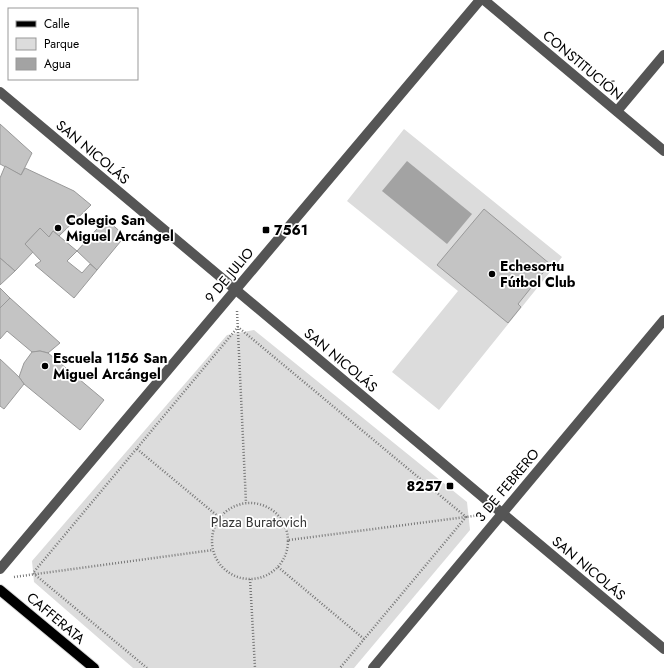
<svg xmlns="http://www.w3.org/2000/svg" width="664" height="668" font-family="Jost,sans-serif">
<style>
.green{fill:#dcdcdc}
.water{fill:#a3a3a3}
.building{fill:#c4c4c4;stroke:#999}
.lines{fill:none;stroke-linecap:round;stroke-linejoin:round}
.major-casing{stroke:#dbdbdb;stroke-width:12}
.path{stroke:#777;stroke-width:2.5;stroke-dasharray:1 2;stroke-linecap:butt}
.minor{stroke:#555;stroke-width:10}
.major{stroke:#000;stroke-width:10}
.poi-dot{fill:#000;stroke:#fff;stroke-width:1.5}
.labels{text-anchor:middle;stroke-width:3.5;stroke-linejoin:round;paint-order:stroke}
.street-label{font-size:14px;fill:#000;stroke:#fff}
.poi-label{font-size:14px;font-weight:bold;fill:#000;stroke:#fff;text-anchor:start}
.park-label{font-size:14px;fill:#333;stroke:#fff}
</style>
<rect width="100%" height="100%" fill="#fff"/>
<!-- green -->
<g class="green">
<path d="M404,129L562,257L439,410L392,372L458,291L347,201Z"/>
<path d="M254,330L467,502L470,530L354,668H133L34,582L32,561L227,335Z"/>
</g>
<!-- water -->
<path class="water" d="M407,161L472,214L447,244L382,191Z"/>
<!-- building -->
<g class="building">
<path d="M0,124L32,153L21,175L0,164Z"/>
<path d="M5,166L21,175L25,168L74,191L91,205L59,236L53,231L49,237L40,228L25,244L33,252L15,271L0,258V178Z"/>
<path d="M484,209L550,264L518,304L521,307L508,323L437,265Z"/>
<path d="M106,219L125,236L97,270L77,251Z"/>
<path d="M40,228L49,237L53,231L77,251L67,261L82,273L90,264L97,270L74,298L35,265L41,261L25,244Z"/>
<path d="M0,258L15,271L0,285Z"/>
<path d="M0,288L10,298L0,308Z"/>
<path d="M10,298L60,343L48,353L40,351L32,352L7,331L0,339V308Z"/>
<path d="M40,351L48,353L104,400L80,430L24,384L19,377L24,363L32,352Z"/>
<path d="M0,359L19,377L24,384L4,409L0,406Z"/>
</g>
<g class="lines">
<!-- major casing -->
<g class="major-casing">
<path id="major" d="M0,590L94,668"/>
</g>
<!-- path -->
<g class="path">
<path d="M237,311L246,503"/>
<path d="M137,449L220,518"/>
<circle cx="250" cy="541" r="38"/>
<path d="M289,540L481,515"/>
<path d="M278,567L364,639"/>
<path d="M14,577L213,550"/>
<path d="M250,579L255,668"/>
<path d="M147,668L33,573L238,327L466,517L340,668"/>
</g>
<!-- minor -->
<g class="minor">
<path d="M484,0L664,151"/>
<path d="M0,92L664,649"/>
<path d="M617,111L664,55"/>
<path d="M0,569L480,0"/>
<path d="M373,668L664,320"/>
</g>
<!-- major -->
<use href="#major" class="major"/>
</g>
<!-- markers -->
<g class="poi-dot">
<circle cx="58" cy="228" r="4"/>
<rect x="262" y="226" width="8" height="8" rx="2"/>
<circle cx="492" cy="274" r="4"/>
<circle cx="45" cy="366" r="4"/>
<rect x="446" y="482" width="8" height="8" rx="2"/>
</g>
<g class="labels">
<!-- street labels -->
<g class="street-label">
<text transform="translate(583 65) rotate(40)" y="5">CONSTITUCIÓN</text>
<text transform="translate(93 152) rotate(40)" y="5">SAN NICOLÁS</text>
<text transform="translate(229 275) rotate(-50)" y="5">9 DE JULIO</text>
<text transform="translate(341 360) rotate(40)" y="5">SAN NICOLÁS</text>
<text transform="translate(507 485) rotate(-50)" y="5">3 DE FEBRERO</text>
<text transform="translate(589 568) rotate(40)" y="5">SAN NICOLÁS</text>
<text transform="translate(56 618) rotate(40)" y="5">CAFFERATA</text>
</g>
<!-- poi labels -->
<g class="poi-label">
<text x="66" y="225">Colegio San<tspan x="66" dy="16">Miguel Arcángel</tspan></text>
<text x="274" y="235">7561</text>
<text x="500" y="271">Echesortu<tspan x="500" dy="16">Fútbol Club</tspan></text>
<text x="53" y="363">Escuela 1156 San<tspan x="53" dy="16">Miguel Arcángel</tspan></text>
<text x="442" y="491" text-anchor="end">8257</text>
</g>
<!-- park labels -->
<g class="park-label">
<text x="259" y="527">Plaza Buratovich</text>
</g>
</g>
<!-- legend -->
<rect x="8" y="8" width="130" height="72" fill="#ffffff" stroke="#999999"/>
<rect x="16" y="21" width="20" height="6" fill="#000000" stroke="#999999"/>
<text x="44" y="28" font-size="12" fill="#000000">Calle</text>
<rect x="16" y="38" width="20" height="12" fill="#dcdcdc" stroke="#999999"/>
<text x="44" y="48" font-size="12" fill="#000000">Parque</text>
<rect x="16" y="58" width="20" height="12" fill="#a3a3a3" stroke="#999999"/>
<text x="44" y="68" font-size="12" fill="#000000">Agua</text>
</svg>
